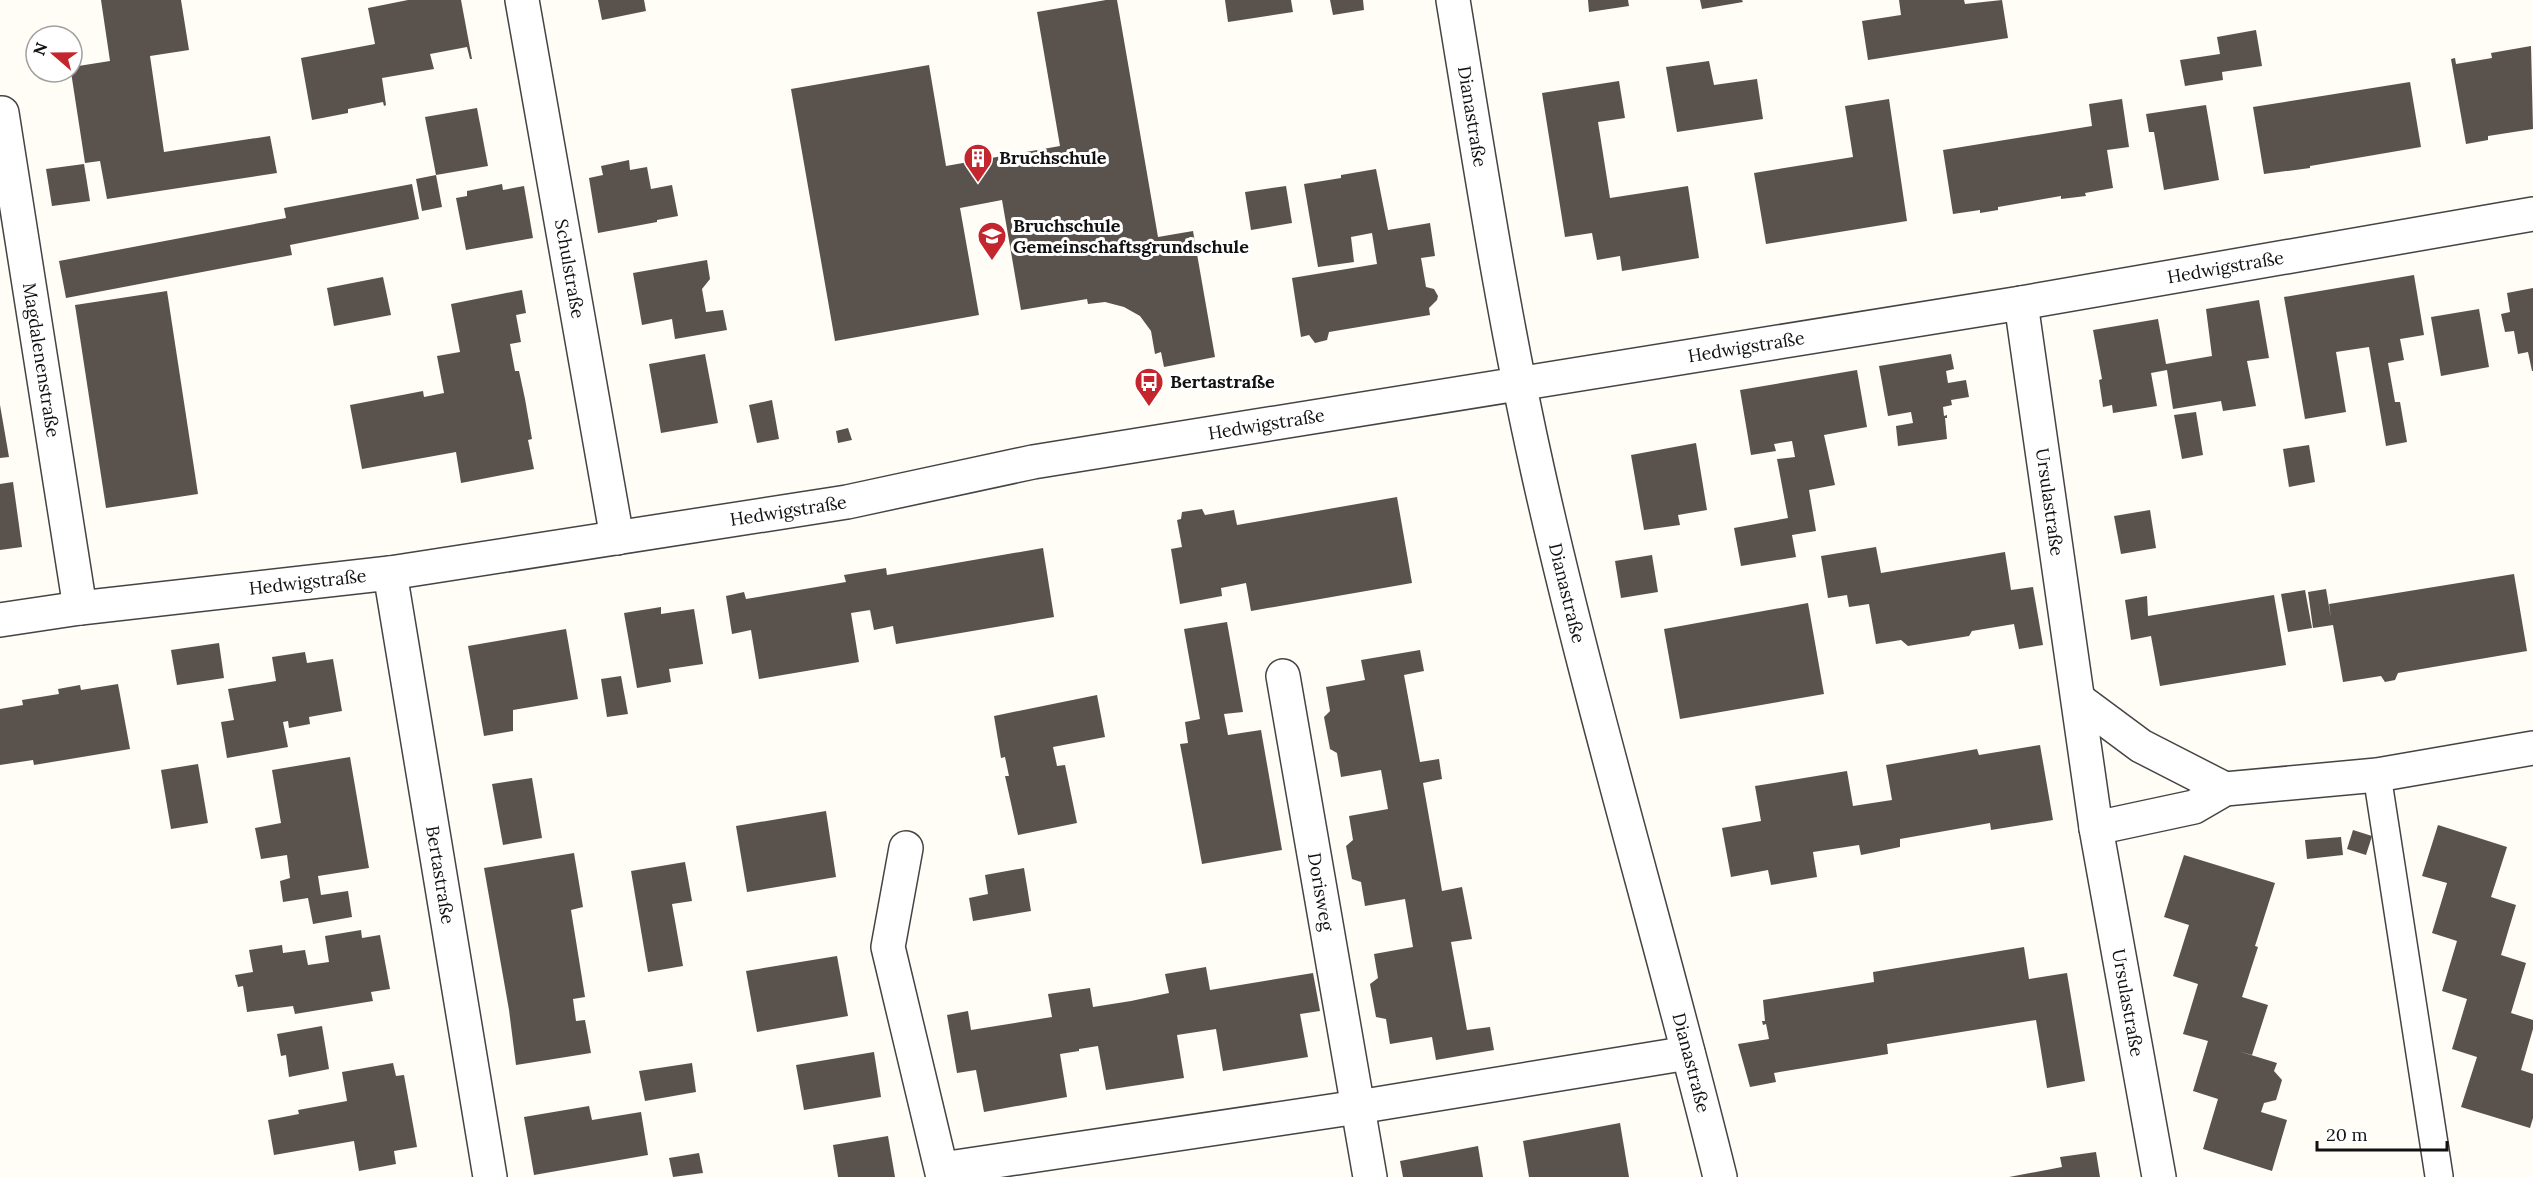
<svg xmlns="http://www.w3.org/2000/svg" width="2533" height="1177" font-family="Lora,serif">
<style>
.building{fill:#5a524d}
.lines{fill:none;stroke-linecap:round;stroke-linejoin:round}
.lane-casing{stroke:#444;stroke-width:30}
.street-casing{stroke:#444;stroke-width:36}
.lane{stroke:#fff;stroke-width:27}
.street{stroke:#fff;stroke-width:33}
.labels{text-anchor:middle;stroke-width:6;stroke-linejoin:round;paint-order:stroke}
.street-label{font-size:18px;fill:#111;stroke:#fff}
.poi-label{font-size:18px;font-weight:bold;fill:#111;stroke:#fff;text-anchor:start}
</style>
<rect width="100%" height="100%" fill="#fffdf5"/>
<!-- building -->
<g class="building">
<path d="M101,0H181L189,50L150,56L164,152L270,136L277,173L107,199L100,161L85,163L71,72L72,67L110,61Z"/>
<path d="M408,0H461L472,59H470L467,47L430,54L434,69L382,78L386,105L384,106L383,102L348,109V113L312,120L301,58L375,44L368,8Z"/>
<path d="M598,0H644L646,11L602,20Z"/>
<path d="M1106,0H1117L1158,237L1193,231L1215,357L1164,367L1161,352L1155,354L1151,331L1140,316L1124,307L1105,302L1088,304L1087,299L1021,310L1002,200L960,208L979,315L835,341L791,89L929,65L946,166L1060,146L1037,12Z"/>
<path d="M1225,0H1291L1293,12L1228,22Z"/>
<path d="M1330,0H1363L1364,10L1333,15Z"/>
<path d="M1588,0H1628L1629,6L1589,12Z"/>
<path d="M1700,0H1742L1743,2L1702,9Z"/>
<path d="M1899,0H1964L1965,4L2002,0L2008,38L1868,60L1862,21L1901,15Z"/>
<path d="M2256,30L2262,66L2222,72L2223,80L2185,86L2180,60L2220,54L2217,37Z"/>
<path d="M2531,46L2533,129L2488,136V140L2466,144L2451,59L2455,58L2456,64L2492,58L2491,53Z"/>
<path d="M1709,61L1714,85L1757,79L1763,119L1677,132L1666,67Z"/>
<path d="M1619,81L1625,118L1598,122L1610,198L1688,186L1699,258L1622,271L1620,256L1597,260L1592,233L1565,237L1542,93Z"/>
<path d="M2410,82L2421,147L2310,166V168L2264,174L2253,107Z"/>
<path d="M1889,99L1907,221L1766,244L1754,173L1853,157L1845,106Z"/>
<path d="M2122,99L2129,147L2107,150L2113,188L2085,193L2086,196L2061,199V196L1998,207V210L1980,213V210L1953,214L1943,150L2092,126L2089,104Z"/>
<path d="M2206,105L2219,180L2164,190L2154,132H2149L2146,114Z"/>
<path d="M477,108L488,166L436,175L425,117Z"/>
<path d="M629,160L630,170L647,167L651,189L672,185L678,216L657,220V222L598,233L589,178L603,175L601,166Z"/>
<path d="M84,164L90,201L52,206L46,169Z"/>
<path d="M1376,169L1388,230L1430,223L1435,256L1421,258L1426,287L1434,289L1438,296L1437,300L1429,308L1430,315L1329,332L1327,340L1315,343L1309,335L1301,337L1292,278L1377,264L1372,233L1351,237L1354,262L1318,267L1304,184L1341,178V175Z"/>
<path d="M436,175L442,207L422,211L416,179Z"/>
<path d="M412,184L419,219L290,245L292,255L66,298L59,261L286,218L284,208Z"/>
<path d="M502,184L503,190L524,186L533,238L466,250L456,198L467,196V191Z"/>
<path d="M1286,186L1292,223L1251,230L1245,192Z"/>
<path d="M707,260L710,279L702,289L706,312L723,310L727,330L675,339L672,319L642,325L633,273Z"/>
<path d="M2414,275L2424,335L2400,339L2404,360L2388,363L2395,402H2400L2407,442L2386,446L2369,347L2336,352L2346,412L2305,419L2284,297Z"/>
<path d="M383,277L391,315L334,326L327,288Z"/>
<path d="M2533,288V371H2532L2528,352L2518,354L2514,331L2505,332L2501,314L2510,312L2507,293Z"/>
<path d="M522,290L526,313L516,315L521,342L510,344L515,371H519L525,399L532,439L528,440L534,469L461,483L456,452L362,469L350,405L423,391L424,397L444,393L437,356L460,352L451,304Z"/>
<path d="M167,291L198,494L106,508L75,305Z"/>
<path d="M2259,300L2269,358L2247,361L2256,406L2223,411L2221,401L2173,409L2167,370L2151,373L2157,406L2113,413L2112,405L2103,407L2099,380L2102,379L2093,330L2158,319L2166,364L2212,356L2206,309Z"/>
<path d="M2479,309L2489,367L2441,376L2431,317Z"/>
<path d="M705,354L718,423L661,433L649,364Z"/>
<path d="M1951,354L1954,369L1946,371L1948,383L1966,380L1969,397L1951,400L1952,405L1943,407L1944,416L1947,415V418H1945L1947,439L1898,446L1896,426L1913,423L1911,412L1888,416L1879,366Z"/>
<path d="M1857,370L1867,427L1824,435L1835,485L1809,490L1816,531L1792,535L1796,557L1741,566L1734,528L1788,518L1777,459L1795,457L1792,441L1774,444L1776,451L1751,455L1740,390Z"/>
<path d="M772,400L779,439L757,443L749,405Z"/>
<path d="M0,405L9,457L0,458Z"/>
<path d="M2196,412L2203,455L2182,459L2174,415Z"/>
<path d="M848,428L852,440L838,443L836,431Z"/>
<path d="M1696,443L1707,510L1678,515L1680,525L1644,530L1631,455Z"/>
<path d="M2309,445L2315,482L2289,487L2283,449Z"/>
<path d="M13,482L22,547L0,550V484Z"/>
<path d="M1397,497L1412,583L1251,611L1246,583L1221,588L1222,596L1180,604L1171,549L1182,547L1177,520L1181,519L1182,512L1202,509L1205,515L1234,510L1237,525Z"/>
<path d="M2150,510L2156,548L2121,554L2114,516Z"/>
<path d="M1876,547L1881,573L2005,552L2011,590L2033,587L2043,645L2019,649L2014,624L1972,631L1969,636L1908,646L1901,640L1876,644L1869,604L1849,607L1847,595L1828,598L1821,556Z"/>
<path d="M1043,548L1054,617L896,644L893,626L874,630L868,600L870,610L851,613L859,662L759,679L751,630L732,634L726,596L744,592L746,599L846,582L844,575L886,568L887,575Z"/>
<path d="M1652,555L1658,592L1621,598L1615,561Z"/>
<path d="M2514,574L2527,651L2398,673L2395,680L2385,682L2381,676L2343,682L2333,625L2313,628L2308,592L2326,589L2331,618L2329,604Z"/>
<path d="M2305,590L2312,628L2288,632L2281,594Z"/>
<path d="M2274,595L2286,665L2160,686L2151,636L2131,640L2125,600L2147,596L2148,616Z"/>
<path d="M1808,603L1824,694L1680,719L1664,629Z"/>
<path d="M661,607V614L694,609L703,664L669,669L671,682L637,688L624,613Z"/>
<path d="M1227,622L1243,712L1224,714L1228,735L1261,730L1282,850L1202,864L1180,744L1188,743L1185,722L1200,719L1184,629Z"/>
<path d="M566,629L578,699L513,710V731L484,736L468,646Z"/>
<path d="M219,643L224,678L177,685L171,650Z"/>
<path d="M1420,650L1424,671L1404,675L1420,762L1439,759L1442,779L1423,783L1442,891L1462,887L1466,908L1472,939L1451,942L1467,1030L1490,1027L1494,1050L1436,1060L1432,1037L1390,1044L1386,1019L1376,1017L1370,984L1378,978L1374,954L1413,947L1405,899L1365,906L1361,882L1352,879L1346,846L1353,840L1349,816L1388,809L1381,770L1341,777L1337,753L1330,749L1324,717L1330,711L1326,687L1365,680L1361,660Z"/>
<path d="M305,652L307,663L333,659L342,711L309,717L310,724L289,728L288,721L283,722L288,747L227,758L221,722L234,720L228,689L276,681L272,657Z"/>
<path d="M621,676L628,714L607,717L601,679Z"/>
<path d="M118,684L130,749L34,765L33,760L0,765V709L23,705L22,700L59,694L58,689L80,685L81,690Z"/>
<path d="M1097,695L1105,737L1053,747L1057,766L1065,765L1077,823L1018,835L1005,776H1009L1005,757L1001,758L994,716Z"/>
<path d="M2040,745L2053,820L1991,830L1990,823L1900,839V847L1861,855L1859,845L1813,852L1817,877L1771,885L1768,870L1731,877L1722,828L1761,821L1755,786L1847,771L1853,806L1892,800L1886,765L1977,749L1979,755Z"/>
<path d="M350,757L369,868L318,876L321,895L348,891L352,917L313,924L308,898L283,902L280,881L290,878L287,855L261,859L255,828L281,823L272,770Z"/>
<path d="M198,764L208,823L171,829L161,770Z"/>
<path d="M532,778L542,838L503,845L492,784Z"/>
<path d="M826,811L836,877L747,892L736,826Z"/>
<path d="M2438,825L2507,847L2491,897L2516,905L2501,955L2526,963L2511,1013L2533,1020V1029L2521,1070L2533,1074V1118L2530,1128L2461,1107L2477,1057L2452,1049L2467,999L2442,991L2457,941L2432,933L2447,883L2422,876Z"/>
<path d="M2353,830L2372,836L2366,855L2347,849Z"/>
<path d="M2341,837L2343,855L2307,859L2305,840Z"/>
<path d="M574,853L583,907L571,910L585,997L573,999L576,1021L585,1020L591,1053L516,1065L509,1010L484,868Z"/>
<path d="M2184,855L2275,883L2255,946L2258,947L2242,997L2268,1005L2252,1055L2238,1051L2277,1063L2274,1071L2282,1080L2276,1100L2264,1103L2261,1112L2287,1120L2272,1171L2203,1149L2218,1099L2193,1091L2208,1041L2183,1034L2198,984L2173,976L2189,925L2164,917Z"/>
<path d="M685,862L692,901L672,904L683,966L648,972L631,871Z"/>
<path d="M1024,868L1031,911L973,921L969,898L988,894L985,875Z"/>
<path d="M361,930L362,938L380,935L390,989L371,992L373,1001L295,1014L293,1006L247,1012L243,986L238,987L235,975L253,972L249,950L282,945L283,953L305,950L308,965L329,962L325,936Z"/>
<path d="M2024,947L2029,979L2067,973L2085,1081L2047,1088L2036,1020L1887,1044L1888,1054L1774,1073L1776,1082L1750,1087L1738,1044L1769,1039L1766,1024L1763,1025L1762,1021H1765L1763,1000L1874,982L1873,972Z"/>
<path d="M837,956L848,1016L757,1032L746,971Z"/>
<path d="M1206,967L1210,990L1313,973L1320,1011L1300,1014L1308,1057L1223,1071L1216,1029L1177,1035L1184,1078L1106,1090L1098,1046L1079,1049V1051L1060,1054L1067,1097L984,1112L976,1070L957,1073L947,1015L968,1011L971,1030L1052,1017L1048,994L1090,988L1093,1007L1131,1001L1169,993L1165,974Z"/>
<path d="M322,1026L329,1069L289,1077L286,1055L281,1056L277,1034Z"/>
<path d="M874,1052L881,1097L804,1110L796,1065Z"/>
<path d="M393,1063L396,1076L404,1075L417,1147L394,1151L396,1164L359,1171L354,1141L274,1155L268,1120L299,1114L298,1110L347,1101L342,1072Z"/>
<path d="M692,1063L696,1092L645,1101L639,1071Z"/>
<path d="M589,1106L592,1120L641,1112L648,1155L534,1175L524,1117Z"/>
<path d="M1620,1123L1629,1177H1529L1523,1141Z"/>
<path d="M888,1136L895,1177H838L833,1145Z"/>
<path d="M1478,1146L1483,1177H1403L1400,1161Z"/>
<path d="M2096,1152L2100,1177H2009L2062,1167L2060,1157Z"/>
<path d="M699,1153L703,1173L673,1177L669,1158Z"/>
</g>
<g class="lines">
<!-- lane casing -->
<g class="lane-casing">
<path id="lane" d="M2377,775L2439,1176"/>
</g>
<!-- street casing -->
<g class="street-casing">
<g id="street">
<path id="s1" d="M522,0L617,538"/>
<path id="s2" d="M1453,0C1479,158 1503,316 1538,472C1591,709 1662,941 1720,1177"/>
<path id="s3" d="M0,113H2L80,608"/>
<path id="s4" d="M2021,303L2096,828L2159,1177"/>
<path id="s5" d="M390,573L490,1177"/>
<path id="s6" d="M0,620L80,608L390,573L847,502L1033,462L2021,303L2533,214"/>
<path id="s7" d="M1283,676L1370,1177"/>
<path d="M2079,700L2141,746L2225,789"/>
<path d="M2096,828L2194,807L2225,789L2377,775L2533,748"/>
<path d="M906,848L888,947L943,1177"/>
<path d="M942,1169L1358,1107L1688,1053"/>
</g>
</g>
<!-- lane -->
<use href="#lane" class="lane"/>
<!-- street -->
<use href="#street" class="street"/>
</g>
<!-- icons -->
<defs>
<g id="building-pin" transform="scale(1.5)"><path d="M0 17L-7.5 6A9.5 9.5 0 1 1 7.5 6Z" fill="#c4262e" stroke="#fff"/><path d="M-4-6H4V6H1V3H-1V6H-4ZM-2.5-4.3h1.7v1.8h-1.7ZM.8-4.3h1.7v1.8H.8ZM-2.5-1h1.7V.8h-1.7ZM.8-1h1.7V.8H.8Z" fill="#fff"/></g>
<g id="school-pin" transform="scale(1.5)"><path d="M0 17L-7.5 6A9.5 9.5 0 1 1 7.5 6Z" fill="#c4262e" stroke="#fff"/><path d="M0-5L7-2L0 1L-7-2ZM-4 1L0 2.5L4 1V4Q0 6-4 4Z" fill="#fff"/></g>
<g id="bus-pin" transform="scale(1.5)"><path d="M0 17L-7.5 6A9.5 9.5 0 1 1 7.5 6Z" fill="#c4262e" stroke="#fff"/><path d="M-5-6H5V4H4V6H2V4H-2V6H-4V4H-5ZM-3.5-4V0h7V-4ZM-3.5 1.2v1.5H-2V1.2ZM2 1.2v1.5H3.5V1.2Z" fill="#fff"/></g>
</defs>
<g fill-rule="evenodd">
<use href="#building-pin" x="978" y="158"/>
<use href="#school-pin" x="992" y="236"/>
<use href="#bus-pin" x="1149" y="382"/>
</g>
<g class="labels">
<!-- street labels -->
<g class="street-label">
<text dy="6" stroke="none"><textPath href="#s2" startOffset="118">Dianastraße</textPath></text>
<text dy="6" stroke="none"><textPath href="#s6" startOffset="2254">Hedwigstraße</textPath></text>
<text dy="6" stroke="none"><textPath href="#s1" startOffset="273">Schulstraße</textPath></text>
<text dy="6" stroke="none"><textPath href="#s6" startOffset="1768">Hedwigstraße</textPath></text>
<text dy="6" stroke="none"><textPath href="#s3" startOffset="252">Magdalenenstraße</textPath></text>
<text dy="6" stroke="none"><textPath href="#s6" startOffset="1282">Hedwigstraße</textPath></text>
<text dy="6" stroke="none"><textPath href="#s4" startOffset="201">Ursulastraße</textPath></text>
<text dy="6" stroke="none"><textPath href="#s6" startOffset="796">Hedwigstraße</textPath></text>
<text dy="6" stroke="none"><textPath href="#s6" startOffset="310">Hedwigstraße</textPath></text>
<text dy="6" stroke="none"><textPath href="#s2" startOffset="604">Dianastraße</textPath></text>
<text dy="6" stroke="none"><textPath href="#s5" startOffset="306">Bertastraße</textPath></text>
<text dy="6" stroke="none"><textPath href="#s7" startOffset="219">Dorisweg</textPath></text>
<text dy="6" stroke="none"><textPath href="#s4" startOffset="708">Ursulastraße</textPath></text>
<text dy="6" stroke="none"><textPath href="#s2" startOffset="1090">Dianastraße</textPath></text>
</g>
<!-- poi labels -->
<g class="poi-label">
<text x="999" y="164">Bruchschule</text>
<text x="1013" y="232">Bruchschule<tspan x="1013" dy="21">Gemeinschaftsgrundschule</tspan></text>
<text x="1170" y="388">Bertastraße</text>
</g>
</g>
<!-- north arrow -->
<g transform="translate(54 54) rotate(290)"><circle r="28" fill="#ffffff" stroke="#a0a0a0" stroke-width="1.5"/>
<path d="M0-4.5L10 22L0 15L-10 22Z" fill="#c4262e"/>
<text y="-9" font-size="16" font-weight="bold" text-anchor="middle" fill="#111111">N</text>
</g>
<!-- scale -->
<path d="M2317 1141v9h130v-9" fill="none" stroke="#111111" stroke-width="3"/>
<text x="2326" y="1141" font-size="18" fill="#111111" stroke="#ffffff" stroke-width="4.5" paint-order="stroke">20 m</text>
</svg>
